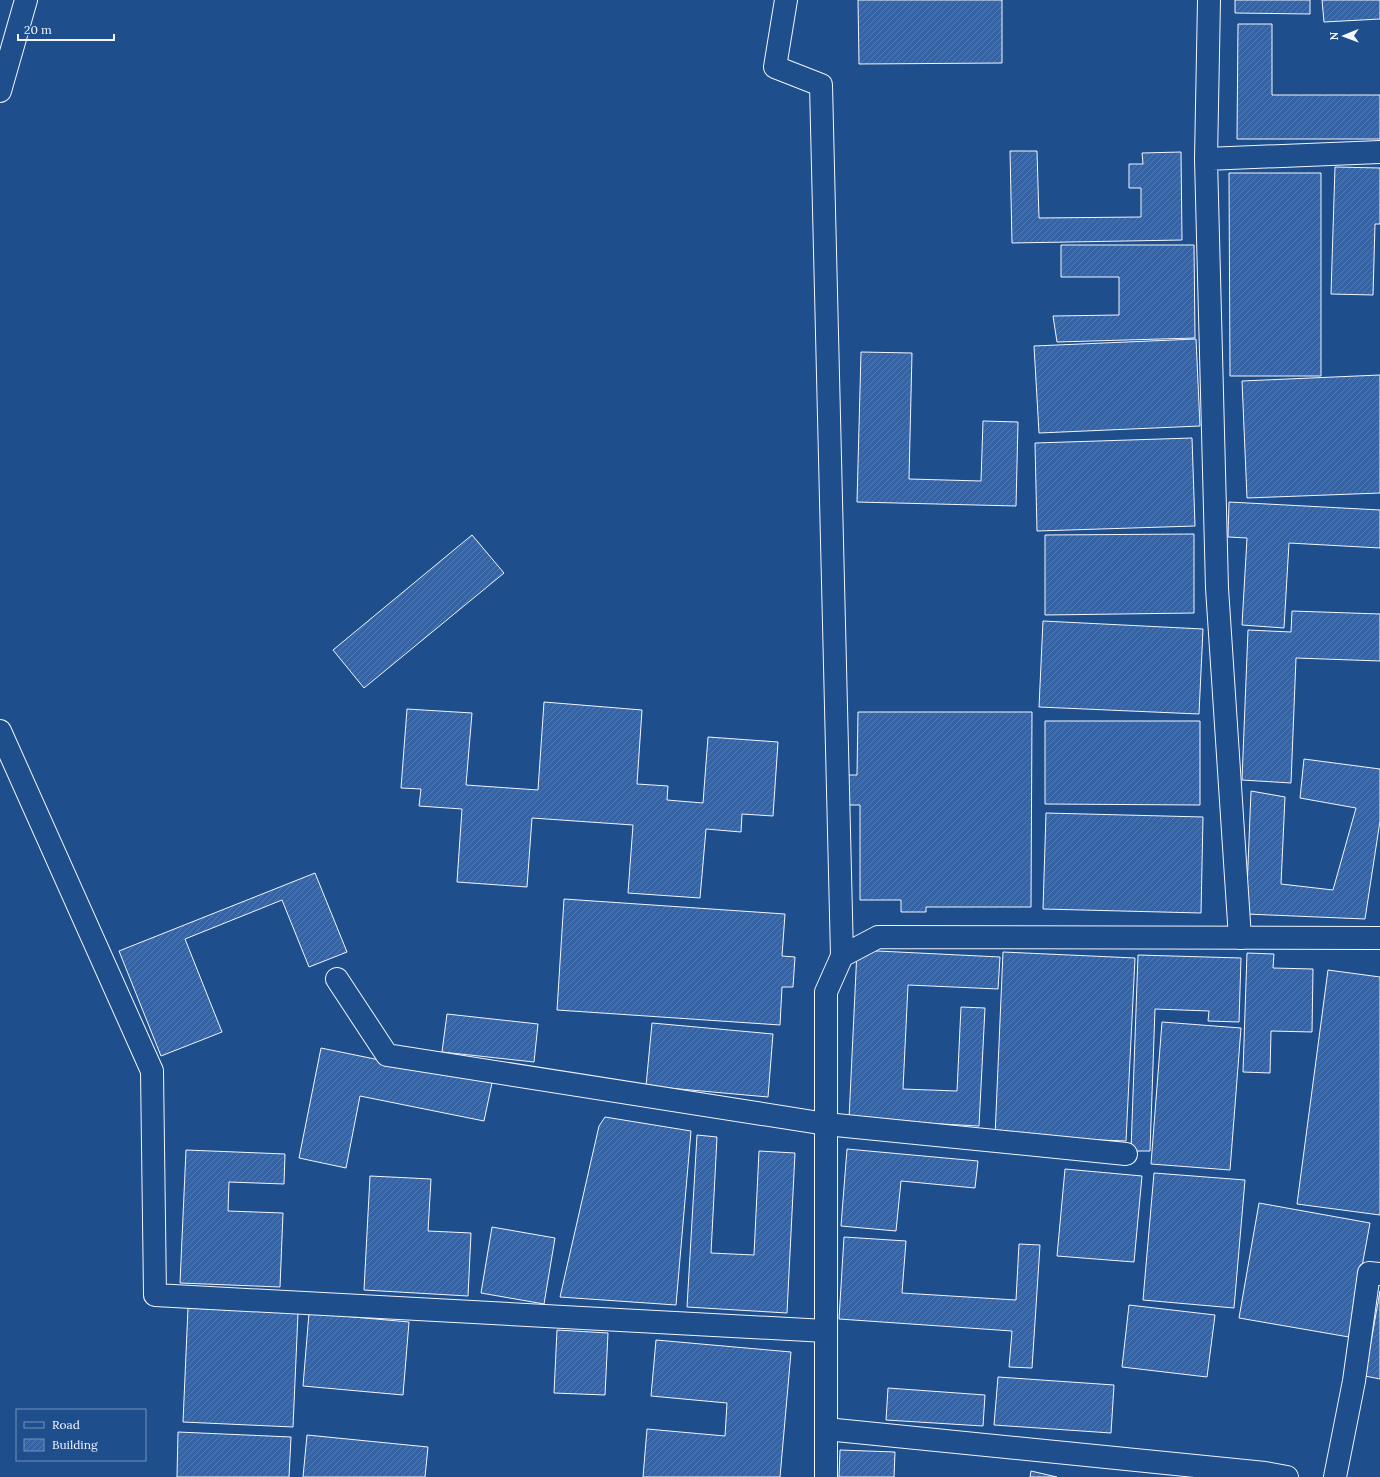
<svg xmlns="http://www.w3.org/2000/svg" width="1380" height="1477" font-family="Lora,serif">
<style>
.building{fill:url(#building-hatch);stroke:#f2f6ff}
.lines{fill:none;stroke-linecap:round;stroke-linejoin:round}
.minor-casing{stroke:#f2f6ff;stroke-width:24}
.minor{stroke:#1f4e8c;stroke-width:22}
</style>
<defs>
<pattern id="building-hatch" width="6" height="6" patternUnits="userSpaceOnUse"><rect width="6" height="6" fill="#3563a3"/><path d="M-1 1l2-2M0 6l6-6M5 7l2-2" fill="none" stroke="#537ab1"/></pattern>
</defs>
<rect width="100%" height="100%" fill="#1f4e8c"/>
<!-- building -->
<g class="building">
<path d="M858,0H1002V63L859,64Z"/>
<path d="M1235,0H1310V14L1235,13Z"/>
<path d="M1322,0H1380V19L1324,22Z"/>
<path d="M1238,24H1272V95H1380V139H1237Z"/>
<path d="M1010,151H1037L1039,218L1141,217V188H1129V164H1143L1142,153L1181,152L1182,240L1012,243Z"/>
<path d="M1335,167L1380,168V224H1375L1373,295L1331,294Z"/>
<path d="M1229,173H1321V376H1230Z"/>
<path d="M1061,245H1194L1195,338L1057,342L1053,316L1119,315V277H1061Z"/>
<path d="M1196,339L1200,426L1039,433L1034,346Z"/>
<path d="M861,352L912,353L909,479L981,481L983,421L1018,422L1016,506L857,502Z"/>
<path d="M1380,375V493L1247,498L1242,381Z"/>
<path d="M1192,438L1195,526L1037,531L1035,443Z"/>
<path d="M1229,502L1380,510V548L1289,543L1284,628L1242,625L1247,538L1228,537Z"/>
<path d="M1194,534V613L1045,615V535Z"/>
<path d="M472,535L504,573L364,688L333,650Z"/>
<path d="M1292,611L1380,614V661L1296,658L1291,783L1242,780L1248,630L1291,632Z"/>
<path d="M1043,621L1203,629L1199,714L1039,707Z"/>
<path d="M544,702L642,710L637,784L668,786L667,800L703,803L708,737L778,742L773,816L742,814L741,832L706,829L700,898L628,893L633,825L532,818L527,887L457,882L462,809L419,806L421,789L401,788L407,709L472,713L466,785L538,790Z"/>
<path d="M858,712H1032L1031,907H926V912H901V900H860V805H839V775H857Z"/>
<path d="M1045,721H1200V805L1045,804Z"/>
<path d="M1304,759L1380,769V821L1365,919L1246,914L1251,791L1285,797L1281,884L1333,890L1356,808L1300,798Z"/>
<path d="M1046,813L1203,817L1201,913L1043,909Z"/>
<path d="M315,873L347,952L309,967L282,900L185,939L222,1032L161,1056L119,951Z"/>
<path d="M564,899L785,914L782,956L795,957L793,987H782L780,1025L557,1010Z"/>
<path d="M857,950L1000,957L998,989L908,985L903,1089L957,1091L961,1007L985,1008L979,1126L849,1119Z"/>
<path d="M1003,952L1135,958L1126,1141L995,1136Z"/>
<path d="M1247,953L1274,954L1273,968L1313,969L1312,1032L1271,1031L1270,1073L1243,1072Z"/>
<path d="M1138,955L1241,958L1239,1022L1208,1021L1209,1011L1155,1009L1150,1151H1131Z"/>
<path d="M1328,970L1380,977V1215L1297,1204Z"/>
<path d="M447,1014L538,1024L534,1062L442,1052Z"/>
<path d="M1162,1022L1241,1028L1230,1170L1151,1164Z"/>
<path d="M652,1023L773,1034L768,1097L646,1086Z"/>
<path d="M321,1048L492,1083L484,1121L360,1096L346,1168L299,1158Z"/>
<path d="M605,1117L691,1131L676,1305L560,1297L599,1126Z"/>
<path d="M697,1135L717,1137L711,1253L754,1255L759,1151L795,1153L787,1313L687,1307Z"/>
<path d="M847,1149L978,1161L975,1188L901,1181L896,1231L841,1226Z"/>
<path d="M186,1150L285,1154L284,1184L229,1182L228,1211L283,1213L280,1287L180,1283Z"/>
<path d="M1065,1169L1142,1176L1134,1262L1057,1256Z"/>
<path d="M1154,1173L1245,1180L1234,1308L1143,1300Z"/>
<path d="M370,1176L431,1179L428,1231L471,1233L468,1296L364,1290Z"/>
<path d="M1259,1203L1370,1223L1349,1337L1239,1318Z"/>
<path d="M492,1227L555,1238L544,1304L481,1293Z"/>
<path d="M844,1237L906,1241L902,1293L1016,1300L1019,1244L1040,1245L1032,1368L1009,1367L1012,1331L839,1319Z"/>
<path d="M1380,1291V1379L1365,1376Z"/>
<path d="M1129,1305L1215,1315L1207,1377L1122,1367Z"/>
<path d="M188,1308L298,1313L293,1427L183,1422Z"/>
<path d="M309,1313L409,1322L403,1395L303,1386Z"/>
<path d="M557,1330L608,1333L605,1395L554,1393Z"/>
<path d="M656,1340L791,1352L780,1477H643L647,1429L725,1436L727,1403L651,1396Z"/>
<path d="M998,1377L1114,1385L1111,1433L994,1425Z"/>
<path d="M888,1388L985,1395L983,1426L886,1420Z"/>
<path d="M178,1432L291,1437L289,1477H177Z"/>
<path d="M307,1435L428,1447L425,1477H303Z"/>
<path d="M840,1450L895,1452L894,1477H839Z"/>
<path d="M1031,1471L1057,1477H1030Z"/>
</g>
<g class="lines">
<!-- minor casing -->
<g class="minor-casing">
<g id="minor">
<path d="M786,0L775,67L821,85L842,956"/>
<path d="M0,91L26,0"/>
<path d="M1206,159L1209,0"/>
<path d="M0,731L152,1071L155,1295L826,1331"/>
<path d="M1240,938L1217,588L1206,159L1380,152"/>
<path d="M337,979L387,1055L826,1124L1126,1154"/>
<path d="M826,1429L1265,1473L1287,1477"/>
<path d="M826,1477V992L842,956L878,937L1380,938"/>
<path d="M1335,1477L1354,1381L1369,1273L1380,1274"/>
</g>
</g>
<!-- minor -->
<use href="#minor" class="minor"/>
</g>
<!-- legend -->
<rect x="16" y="1409" width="130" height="52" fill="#1f4e8c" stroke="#7391ba"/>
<rect x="24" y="1422" width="20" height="6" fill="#1f4e8c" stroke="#7391ba"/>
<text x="52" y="1429" font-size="12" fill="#f2f6ff">Road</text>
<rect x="24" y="1439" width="20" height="12" fill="url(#building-hatch)" stroke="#7391ba"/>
<text x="52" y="1449" font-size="12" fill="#f2f6ff">Building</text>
<!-- north arrow -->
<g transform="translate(1344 36) rotate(269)" stroke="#1f4e8c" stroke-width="3" paint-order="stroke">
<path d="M0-3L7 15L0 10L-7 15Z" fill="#f2f6ff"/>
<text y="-6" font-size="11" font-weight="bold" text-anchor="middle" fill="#f2f6ff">N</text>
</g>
<!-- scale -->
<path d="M18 34v6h96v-6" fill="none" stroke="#f2f6ff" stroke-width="2"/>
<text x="24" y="34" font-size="12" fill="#f2f6ff" stroke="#1f4e8c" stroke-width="3" paint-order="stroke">20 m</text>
</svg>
